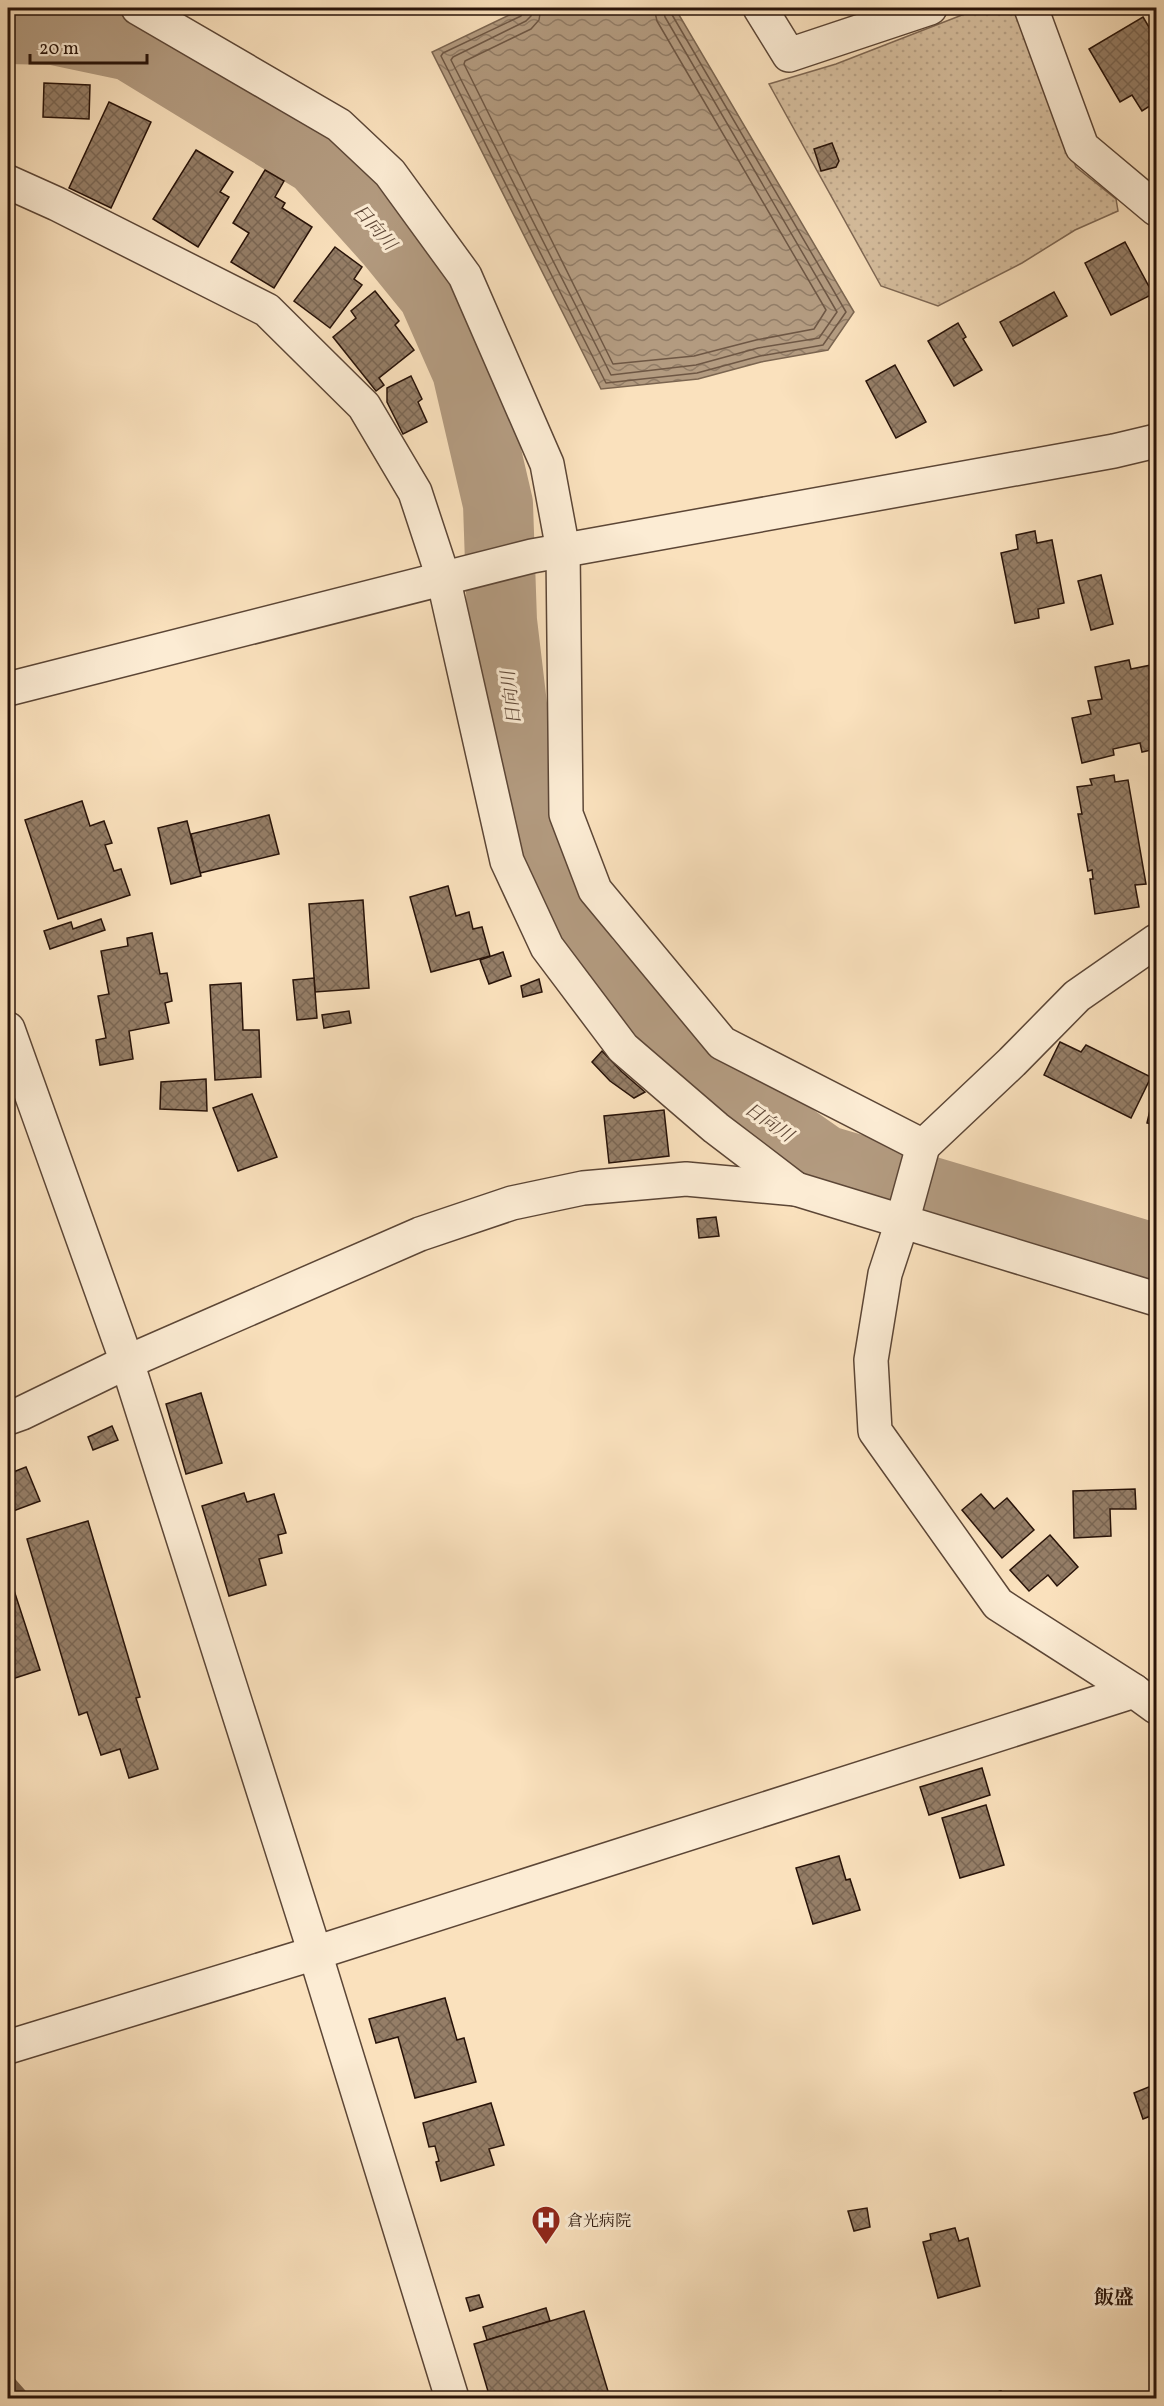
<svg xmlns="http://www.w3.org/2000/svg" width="1164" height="2406" font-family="Vollkorn,'Noto Serif JP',serif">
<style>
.park{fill:url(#park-dots);stroke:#7f6854;stroke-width:1.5}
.water{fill:url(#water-waves);stroke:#7b6550;stroke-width:1.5}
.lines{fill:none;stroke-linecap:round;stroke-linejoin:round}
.shore{stroke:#6e5744;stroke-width:1.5}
.stream{stroke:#7b6550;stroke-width:12}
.river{stroke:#b39b80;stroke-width:70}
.building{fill:url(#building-cross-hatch);stroke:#281309;stroke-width:1.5}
.minor-casing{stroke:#5c4636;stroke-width:36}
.minor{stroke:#fcecd4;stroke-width:33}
.labels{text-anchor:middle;stroke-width:6;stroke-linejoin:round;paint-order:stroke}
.poi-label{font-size:16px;fill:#281309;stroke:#fcecd4;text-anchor:start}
.water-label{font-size:18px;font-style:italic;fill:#604939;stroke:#fcecd4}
.quarter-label{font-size:20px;font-weight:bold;fill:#281309;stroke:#fcecd4}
</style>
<defs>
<pattern id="park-dots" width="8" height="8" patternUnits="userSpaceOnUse" patternTransform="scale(1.5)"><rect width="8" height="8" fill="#d6be9e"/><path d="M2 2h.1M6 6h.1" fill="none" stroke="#b8a287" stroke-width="1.8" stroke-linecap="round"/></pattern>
<pattern id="water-waves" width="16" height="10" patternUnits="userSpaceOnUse" patternTransform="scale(1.5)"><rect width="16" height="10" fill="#b39b80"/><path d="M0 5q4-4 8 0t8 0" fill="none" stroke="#927d67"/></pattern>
<pattern id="building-cross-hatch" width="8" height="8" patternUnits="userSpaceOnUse" patternTransform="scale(1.5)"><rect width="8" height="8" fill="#957e67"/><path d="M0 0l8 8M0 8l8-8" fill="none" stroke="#7a6653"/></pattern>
</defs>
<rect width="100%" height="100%" fill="#fae1bd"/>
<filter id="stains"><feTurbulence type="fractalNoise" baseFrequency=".00333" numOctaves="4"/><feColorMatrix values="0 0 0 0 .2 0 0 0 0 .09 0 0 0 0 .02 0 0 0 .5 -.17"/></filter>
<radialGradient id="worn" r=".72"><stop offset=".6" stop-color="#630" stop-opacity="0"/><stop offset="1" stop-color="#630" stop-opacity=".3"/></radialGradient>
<!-- park -->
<path class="park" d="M980,8H1008L1018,10L1076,167L1116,199L1118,211L1075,230L1022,263L938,306L881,286L769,84L836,64Z"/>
<!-- water -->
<path class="water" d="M524,8H675L854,312L828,350L761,362L698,379L601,389L432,52Z"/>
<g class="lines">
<!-- shore -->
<g class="shore">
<path d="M525,8L521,16L443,53L441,56L606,383L697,373L760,356L823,345L846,312L671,13L670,8"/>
<path d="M532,8L531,16L526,21L453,57L451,60L611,375L696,365L758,348L819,338L837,312L665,17L663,8"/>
<path d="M541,8L539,20L531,29L465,61L464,64L613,364L694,356L756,340L814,329L826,310L657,21L654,8"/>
</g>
<!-- stream -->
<path class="stream" d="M8,2380L24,2398"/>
<!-- river -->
<path class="river" d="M8,29L54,30L130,46L318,161L389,240L433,294L467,371L498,504L502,621L524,806L547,893L584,960L637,1021L715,1084L824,1160L1156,1259"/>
</g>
<!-- building -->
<g class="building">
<path d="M1143,17L1156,39V102L1142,111L1132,95L1120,102L1089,49Z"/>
<path d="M44,83L90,85L89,119L43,117Z"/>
<path d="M109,102L151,122L111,208L69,188Z"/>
<path d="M832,143L839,161L836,167L821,171L814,149Z"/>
<path d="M196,150L233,172L220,192L229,197L198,247L153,219Z"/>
<path d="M265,170L284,181L275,197L285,203L282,208L312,227L274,288L231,262L249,233L233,223Z"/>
<path d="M1125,242L1153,294L1111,315L1085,263Z"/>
<path d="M335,247L362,267L354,279L362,285L330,328L294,301Z"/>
<path d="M375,291L399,321L395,325L414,350L379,378L384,385L376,391L333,337L356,318L351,311Z"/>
<path d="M1054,292L1067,316L1013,346L1000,322Z"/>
<path d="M958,323L966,337L963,339L982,370L954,386L928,341Z"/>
<path d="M895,365L926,422L896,438L866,381Z"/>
<path d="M411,376L422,399L418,402L427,422L403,434L387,402V388Z"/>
<path d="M1035,531L1037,543L1052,540L1064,603L1038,609L1039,618L1015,623L1001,553L1018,549L1016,535Z"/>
<path d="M1101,575L1113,624L1091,630L1078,581Z"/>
<path d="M1129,660L1131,669L1156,664V749L1142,752L1140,743L1113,749L1114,755L1082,763L1072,718L1091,714L1088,701L1102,699L1095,667Z"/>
<path d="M1114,775L1115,782L1128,780L1146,884L1135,885L1139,907L1095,914L1090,879H1093L1092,870L1088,871L1078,814H1082L1077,787L1092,785L1090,779Z"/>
<path d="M82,801L90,826L104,821L112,843L105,845L114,871L121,869L130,895L58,919L25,820Z"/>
<path d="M269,815L279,854L200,873L191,834Z"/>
<path d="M187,821L201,876L171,884L158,828Z"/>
<path d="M448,886L456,916L469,912L473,929L482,927L490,956L431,972L410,897Z"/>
<path d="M363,900L369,988L315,992L309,904Z"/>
<path d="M101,919L105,930L50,949L44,931L71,922L73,929Z"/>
<path d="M152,933L160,974L167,973L172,1001L165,1003L169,1023L129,1031L133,1059L100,1065L96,1040L106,1038L98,996L109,994L101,951L128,946L127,938Z"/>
<path d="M503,952L511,976L489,984L480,960Z"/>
<path d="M314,978L317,1018L297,1020L293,980Z"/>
<path d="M539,979L542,992L523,997L521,986Z"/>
<path d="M241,983L243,1030H259L261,1077L215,1080L210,985Z"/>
<path d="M349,1011L351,1023L324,1028L322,1015Z"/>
<path d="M1060,1042L1081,1052L1086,1045L1151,1077L1131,1118L1044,1075Z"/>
<path d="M602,1051L622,1072L645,1092L634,1098L610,1081L592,1062Z"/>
<path d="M206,1079L207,1111L160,1109L161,1082Z"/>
<path d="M1156,1085V1125L1147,1123Z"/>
<path d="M252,1094L277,1157L238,1171L213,1108Z"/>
<path d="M664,1110L669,1156L609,1163L604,1116Z"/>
<path d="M716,1217L719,1236L699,1238L697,1219Z"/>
<path d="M201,1393L222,1463L186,1474L166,1404Z"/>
<path d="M112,1426L118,1440L93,1450L88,1437Z"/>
<path d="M26,1467L40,1501L8,1513V1474Z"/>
<path d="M1135,1489L1136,1509H1110L1111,1536L1074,1538L1073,1491Z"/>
<path d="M244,1493L247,1502L274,1494L286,1533L278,1535L282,1553L259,1559L266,1585L229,1596L202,1506Z"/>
<path d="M981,1494L994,1509L1007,1498L1034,1530L1002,1558L962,1510Z"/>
<path d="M88,1521L140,1697L136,1698L158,1769L129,1778L120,1749L101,1755L87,1712L79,1715L27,1539Z"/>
<path d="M1050,1535L1078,1567L1057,1586L1048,1575L1029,1591L1010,1570Z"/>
<path d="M8,1572L40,1670L12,1679L8,1666Z"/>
<path d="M982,1768L990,1795L929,1815L920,1787Z"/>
<path d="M986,1805L1004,1865L960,1878L942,1818Z"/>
<path d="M839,1856L846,1880L850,1879L860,1910L813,1924L796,1868Z"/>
<path d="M445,1998L457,2040L464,2038L476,2082L415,2098L398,2037L376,2043L369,2019Z"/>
<path d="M1156,2084V2114L1143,2119L1134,2093Z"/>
<path d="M491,2103L504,2145L489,2149L494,2165L441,2181L436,2162L439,2161L435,2146L429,2147L423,2123Z"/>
<path d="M867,2208L870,2227L854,2231L848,2211Z"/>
<path d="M955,2228L959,2241L968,2238L980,2286L938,2298L923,2242L931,2240L930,2234Z"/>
<path d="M479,2295L483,2307L470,2311L466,2298Z"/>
<path d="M546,2308L550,2321L487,2340L483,2327Z"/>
<path d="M584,2311L610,2398H490L474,2344Z"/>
<path d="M1001,2391L1004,2398H975Z"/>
</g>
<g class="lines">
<!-- minor casing -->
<g class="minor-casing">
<g id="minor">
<path d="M138,8L339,125L390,173L465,276L547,464L563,550L566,814L595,890L722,1043L923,1146L1012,1062L1077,996L1156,941"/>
<path d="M760,8L789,55L930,8"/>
<path d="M1031,8L1082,147L1156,209"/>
<path d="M8,182L57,204L267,310L364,406L415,492L443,577L507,861L547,947L623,1048L716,1128L796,1189"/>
<path d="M8,689L532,556L1114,451L1156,441"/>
<path d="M8,1029L127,1362L315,1953L452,2398"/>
<path d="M923,1146L902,1222L885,1274L871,1360L875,1431L998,1604L1134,1691L1156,1707"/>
<path d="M8,1418L22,1413L127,1362L420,1234L512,1203L583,1188L686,1179L796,1189L1156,1299"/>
<path d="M8,2047L315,1953L1134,1691"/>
</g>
</g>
<!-- minor -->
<use href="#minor" class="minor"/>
</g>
<!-- icons -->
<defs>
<g id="hospital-pin" transform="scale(1.5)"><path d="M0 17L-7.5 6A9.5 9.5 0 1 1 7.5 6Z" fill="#8f2418" stroke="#fcecd4"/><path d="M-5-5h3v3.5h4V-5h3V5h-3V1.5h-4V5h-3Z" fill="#fff"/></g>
</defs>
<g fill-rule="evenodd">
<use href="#hospital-pin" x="546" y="2220"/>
</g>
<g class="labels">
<!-- poi labels -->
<g class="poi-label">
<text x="567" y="2226">倉光病院</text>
</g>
<!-- water labels -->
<g class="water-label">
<text transform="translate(375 227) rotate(49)" y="6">日向川</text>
<text transform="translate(511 698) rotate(-97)" y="6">日向川</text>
<text transform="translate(769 1122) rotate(35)" y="6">日向川</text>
</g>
<!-- quarter labels -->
<g class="quarter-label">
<text x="1114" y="2304">飯盛</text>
</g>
</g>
<!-- margin -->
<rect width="1164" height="2406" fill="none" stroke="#fae1bd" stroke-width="30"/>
<rect x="9" y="9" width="1146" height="2388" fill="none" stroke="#281309" stroke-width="3"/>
<rect x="15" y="15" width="1134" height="2376" fill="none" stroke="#281309" stroke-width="1.5"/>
<!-- scale -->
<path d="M30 54v9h117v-9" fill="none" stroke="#281309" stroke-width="3"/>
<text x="39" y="54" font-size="18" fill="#281309" stroke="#fcecd4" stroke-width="4.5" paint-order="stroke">20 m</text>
<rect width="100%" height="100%" filter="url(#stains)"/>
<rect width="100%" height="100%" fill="url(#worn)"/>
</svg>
